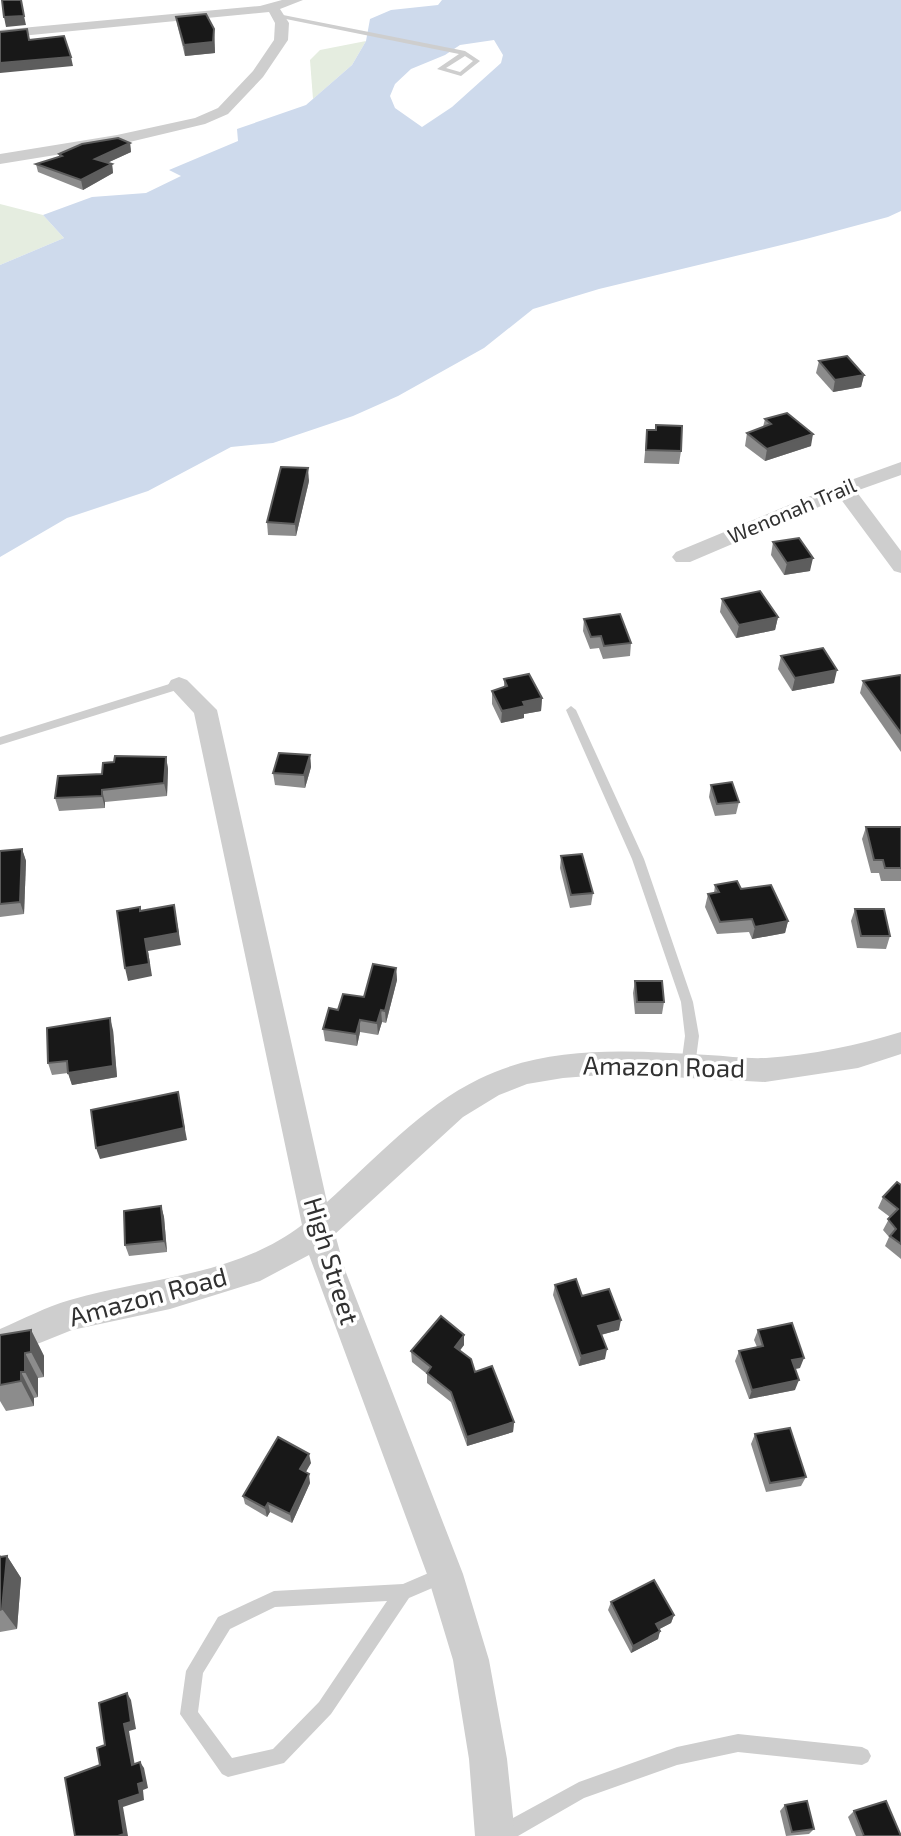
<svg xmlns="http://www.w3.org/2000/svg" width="901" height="1836" font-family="'Exo 2',sans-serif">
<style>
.green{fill:#e5ede0}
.water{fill:#cedaec;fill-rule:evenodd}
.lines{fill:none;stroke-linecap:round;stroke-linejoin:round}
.lane{fill:#cecece;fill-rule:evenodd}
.street{fill:#cecece;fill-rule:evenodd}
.wall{fill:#8c8c8c}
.shaded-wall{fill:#5d5d5d}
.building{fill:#181818;stroke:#5d5d5d;stroke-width:2}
.labels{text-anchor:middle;stroke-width:7;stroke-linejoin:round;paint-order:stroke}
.far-street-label{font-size:21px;fill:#313131;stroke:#fff}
.street-label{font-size:26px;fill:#313131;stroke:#fff}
</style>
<rect width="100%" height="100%" fill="#fff"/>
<!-- green -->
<g class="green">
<path d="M366,41L352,65L313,99L310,60L320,50Z"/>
<path d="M0,204L43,215L64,238L0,265Z"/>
</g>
<!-- water -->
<path class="water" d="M442,0H901V211L888,217L806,239L599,289L533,309L484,348L398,396L353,416L273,443L231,447L148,491L67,518L0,557V265L64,238L43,215L92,197L146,193L181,176L169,170L238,141L237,129L306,105L352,65L366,41L370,19L391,10L438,5ZM494,40L503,55L501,63L452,107L422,127L395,108L390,96L395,84L411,69L445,55L460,45Z"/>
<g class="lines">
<!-- lane -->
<g class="lane">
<path d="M278,14L465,51L480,61L461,76L437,69L459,54L276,17ZM465,56L473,61L460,72L446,68Z"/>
<path d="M179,681L184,685L183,688L0,745V737Z"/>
<path d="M571,706L576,710L644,859L693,1002L699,1036L695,1066L693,1070L688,1071L683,1070L681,1066L685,1036L681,1002L632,859L566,710Z"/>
<path d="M445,1566L451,1568L453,1574L451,1580L409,1598L331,1714L284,1763L228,1777L222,1774L180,1714L186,1671L218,1617L274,1591L403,1584ZM387,1601L319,1702L273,1749L232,1758L198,1712L203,1673L230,1629L275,1607Z"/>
<path d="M738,1734L862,1747L868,1750L871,1756L868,1762L862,1765L738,1752L677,1765L584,1798L518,1836H491L493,1829L579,1782L677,1747Z"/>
</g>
<!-- street -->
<g class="street">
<path d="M282,0H303L280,9L289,23L288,40L263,77L228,114L205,124L117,145L0,164V154L117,135L195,118L218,108L253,71L274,40L275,23L269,12L0,38V30L260,6Z"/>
<path d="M901,462V475L856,491L901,551V573L894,571L840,498L690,562H676L672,557L676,552L837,485Z"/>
<path d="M179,677L187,680L217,710L327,1202C373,1161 423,1106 479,1079C550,1044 631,1051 708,1055C727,1056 747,1059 766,1058C812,1055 858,1045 901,1032V1054L858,1068L765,1082L615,1074L563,1078L527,1084L499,1095L463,1117L335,1234L345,1270L463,1574L489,1660L507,1759L515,1836H475L469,1759L453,1660L427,1574L309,1255L260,1281L170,1309L72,1330L0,1359V1329C23,1319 46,1307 70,1300C148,1277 234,1277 302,1225L194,713L168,685L171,680Z"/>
</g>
</g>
<!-- wall -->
<g class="wall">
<path d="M176,17L214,29L215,53L185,56L178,28Z"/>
<path d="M130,143L131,152L107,163L112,164L113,173L83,190L38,172L36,164L59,157V154Z"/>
<path d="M819,361L864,375L861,387L833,392L816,373Z"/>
<path d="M765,419L811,446L765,461L745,446L747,433L763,427Z"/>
<path d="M647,430L681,451L679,464L644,463Z"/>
<path d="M309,481L296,536L268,535L267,522Z"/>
<path d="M773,542L810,571L784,575L771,555Z"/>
<path d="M722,599L778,617L775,630L736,638L720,612Z"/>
<path d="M584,619L631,643L630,656L603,659L599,648L590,649L583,631Z"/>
<path d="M781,656L834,683L792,691L778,669Z"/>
<path d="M901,676V752L860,693L863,681Z"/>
<path d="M504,679L542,698L541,711L524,714V718L501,723L492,704V691L504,687Z"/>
<path d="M310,755L311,767L305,788L275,785L273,773Z"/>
<path d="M166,757L168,769L167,796L105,802V808L59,811L55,798L102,774Z"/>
<path d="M711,785L739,802L736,814L715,816L709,797Z"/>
<path d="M866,827H901V881H881L879,873H871L862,839Z"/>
<path d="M22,849L26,861L24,914L0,917V851Z"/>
<path d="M561,856L593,893L591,905L570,908L560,868Z"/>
<path d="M715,885L741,889L788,921L785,933L752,939L749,932L717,934L705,907L708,894L714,893Z"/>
<path d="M855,909L890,936L886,949L857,948L851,921Z"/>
<path d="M396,968L397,980L386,1023L382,1022L378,1035L360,1032L357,1046L325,1041L323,1029L338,1010L364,997Z"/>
<path d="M635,981L664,1002L662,1014H635L633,993Z"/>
<path d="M113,1030L117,1077L72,1085L68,1073L52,1075L48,1063Z"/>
<path d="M901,1185V1259L885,1246L889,1237L883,1230L890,1217L878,1208L883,1197Z"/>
<path d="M161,1206L164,1217L167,1252L129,1256L125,1245Z"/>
<path d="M555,1285L582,1296L619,1330L601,1335L605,1359L579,1366L553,1295Z"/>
<path d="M31,1330L44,1356V1377L38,1378V1397L34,1398V1406L6,1411L0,1401V1335Z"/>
<path d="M758,1330L800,1368L795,1369V1390L749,1399L735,1361L739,1351L757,1347L754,1340Z"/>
<path d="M464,1345L460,1350L514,1422L513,1432L467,1446L451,1402L427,1383V1374L412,1362L411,1351Z"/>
<path d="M755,1434L806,1477L801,1486L766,1492L751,1444Z"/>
<path d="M311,1463L305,1472L310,1483L292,1523L270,1512L267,1517L245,1504L243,1496Z"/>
<path d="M0,1555L1,1557L7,1556L21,1578L17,1629L0,1632Z"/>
<path d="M611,1602L674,1615L671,1623L659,1629L660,1631L658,1639L631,1653L608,1610Z"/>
<path d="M785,1805L814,1829L809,1834L786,1836L780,1811Z"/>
<path d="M854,1811L901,1836H856L848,1817Z"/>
</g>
<!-- shaded-wall -->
<g class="shaded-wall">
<path d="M24,16L26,25L6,27L4,17Z"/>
<path d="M214,29L215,53L185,56L184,45Z"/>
<path d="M71,57L73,66L0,73V63Z"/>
<path d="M130,143L131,152L96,168L95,159Z"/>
<path d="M112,164L113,173L83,190L81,180Z"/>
<path d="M864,375L861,387L833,392L835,380Z"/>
<path d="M813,434L811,446L765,461L767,449Z"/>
<path d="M308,468L309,481L296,536L295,524Z"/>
<path d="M813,558L810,571L784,575L787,563Z"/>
<path d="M778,617L775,630L736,638L739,625Z"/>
<path d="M837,670L834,683L792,691L795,678Z"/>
<path d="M542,698L541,711L524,714V718L501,723L502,711L523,702Z"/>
<path d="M310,755L311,767L305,788L304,775Z"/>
<path d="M166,757L168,769L167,796L164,783Z"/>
<path d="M102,790L105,802V808L102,796Z"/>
<path d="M22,849L26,861L24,914L20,902Z"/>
<path d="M174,905L181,945L148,951L152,976L128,981L125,968L145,939Z"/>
<path d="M788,921L785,933L752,939L755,927Z"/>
<path d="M396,968L397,980L386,1023L385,1011Z"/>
<path d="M381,1010L382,1022L378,1035L377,1023Z"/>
<path d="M110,1018L113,1030L117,1077L72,1085L68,1073Z"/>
<path d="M360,1020V1032L357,1046L356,1034Z"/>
<path d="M178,1092L187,1140L100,1159L96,1148Z"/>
<path d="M161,1206L164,1217L167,1252L164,1241Z"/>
<path d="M621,1320L619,1330L596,1336L598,1326Z"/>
<path d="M31,1330L44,1356V1377L31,1352Z"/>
<path d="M464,1335V1345L455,1357V1347Z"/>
<path d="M607,1349L605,1359L579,1366L581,1356Z"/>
<path d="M25,1353L38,1378V1397L25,1372Z"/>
<path d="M804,1358L800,1368L788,1370L792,1360Z"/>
<path d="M21,1372L34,1398V1406L21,1381Z"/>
<path d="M799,1380L795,1390L749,1399L752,1390Z"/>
<path d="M514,1422L513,1432L467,1446V1437Z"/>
<path d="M309,1454L311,1463L302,1479L300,1469Z"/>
<path d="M309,1474L310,1483L292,1523L290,1514Z"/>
<path d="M268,1503L270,1512L267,1517L265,1508Z"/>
<path d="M0,1555L6,1564L7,1556L21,1578L17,1629L2,1609Z"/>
<path d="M674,1615L671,1623L654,1632L656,1624Z"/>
<path d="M660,1631L658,1639L631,1653L633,1646Z"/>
<path d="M127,1693L131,1700L136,1729L129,1731L136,1772L132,1765L124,1724Z"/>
<path d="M140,1762L144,1768L148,1788L143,1790L144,1800L123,1807L128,1836H118L119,1801L138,1784Z"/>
</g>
<!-- building -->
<g class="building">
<path d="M2,0H21L24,16L4,17Z"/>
<path d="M206,14L214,29L213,42L184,45L176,17Z"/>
<path d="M27,29L29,40L64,36L71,57L0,63V32Z"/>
<path d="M118,138L130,143L95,159L112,164L81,180L36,164L62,156L59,154L82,144Z"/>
<path d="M847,356L864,375L835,380L819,361Z"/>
<path d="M787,413L813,434L767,449L747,433L771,424L765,419Z"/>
<path d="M656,425L682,426L681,451L646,450L647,430H656Z"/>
<path d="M281,467L308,468L295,524L267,522Z"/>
<path d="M799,538L813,558L787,563L773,542Z"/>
<path d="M760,591L778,617L739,625L722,599Z"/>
<path d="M620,614L631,643L604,646L601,636L591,637L584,619Z"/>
<path d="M823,648L837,670L795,678L781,656Z"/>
<path d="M529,674L542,698L523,702L525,706L502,711L492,691L507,686L504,679Z"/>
<path d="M900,675L901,676V733L863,681Z"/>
<path d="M279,753L310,755L304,775L273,773Z"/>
<path d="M115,756L166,757L164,783L102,790V796L55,798L58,776L102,774L103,763L114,762Z"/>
<path d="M732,782L739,802L717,804L711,785Z"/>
<path d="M866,827H901V868H885L883,860H874Z"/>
<path d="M22,849L20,902L0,904V851Z"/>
<path d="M582,854L593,893L571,895L561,856Z"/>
<path d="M737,881L741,889L771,885L788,921L755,927L752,919L720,922L708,894L719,892L715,885Z"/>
<path d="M174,905L178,933L145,939L149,964L125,968L117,911L140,907V911Z"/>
<path d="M855,909H884L890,936H861Z"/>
<path d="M373,964L396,968L385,1011L381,1010L377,1023L360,1020L356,1034L323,1029L329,1008L338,1010L343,994L364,997Z"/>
<path d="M635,981H662L664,1002H637Z"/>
<path d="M110,1018L113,1066L68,1073L67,1061L48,1063L47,1028Z"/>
<path d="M178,1092L184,1128L96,1148L91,1110Z"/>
<path d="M897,1182L901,1185V1244L890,1236L896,1229L888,1219L898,1209L883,1197Z"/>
<path d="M161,1206L164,1241L125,1245L124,1211Z"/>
<path d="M576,1279L582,1296L609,1289L621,1320L598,1326L607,1349L581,1356L555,1285Z"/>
<path d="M441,1316L464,1335L455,1347L471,1359L475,1372L492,1366L514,1422L467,1437L451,1392L427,1373L431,1367L411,1351Z"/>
<path d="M792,1323L804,1358L792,1360L799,1380L752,1390L739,1351L763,1346L758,1330Z"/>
<path d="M31,1330V1352L25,1353V1372H21V1381L0,1385V1335Z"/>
<path d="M790,1428L806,1477L770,1483L755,1434Z"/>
<path d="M278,1437L309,1454L300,1469L309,1474L290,1514L268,1503L265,1508L243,1496Z"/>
<path d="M7,1556L2,1609L0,1610V1557Z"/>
<path d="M654,1580L674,1615L656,1624L660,1631L633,1646L611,1602Z"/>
<path d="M127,1693L131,1722L124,1724L132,1765L140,1762L144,1782L138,1784L140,1794L119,1801L124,1834L118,1836H75L65,1778L100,1765L97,1748L105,1745L99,1703Z"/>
<path d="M807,1801L814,1829L792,1832L785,1805Z"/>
<path d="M886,1801L901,1836H864L854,1811Z"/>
</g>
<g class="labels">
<!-- far-street labels -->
<g class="far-street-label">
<text transform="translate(792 511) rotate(-23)" y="7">Wenonah Trail</text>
</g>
<!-- street labels -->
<g class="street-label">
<text transform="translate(664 1067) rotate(1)" y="9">Amazon Road</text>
<text transform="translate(331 1261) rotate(73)" y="9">High Street</text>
<text transform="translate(148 1297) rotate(-15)" y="9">Amazon Road</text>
</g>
</g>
</svg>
